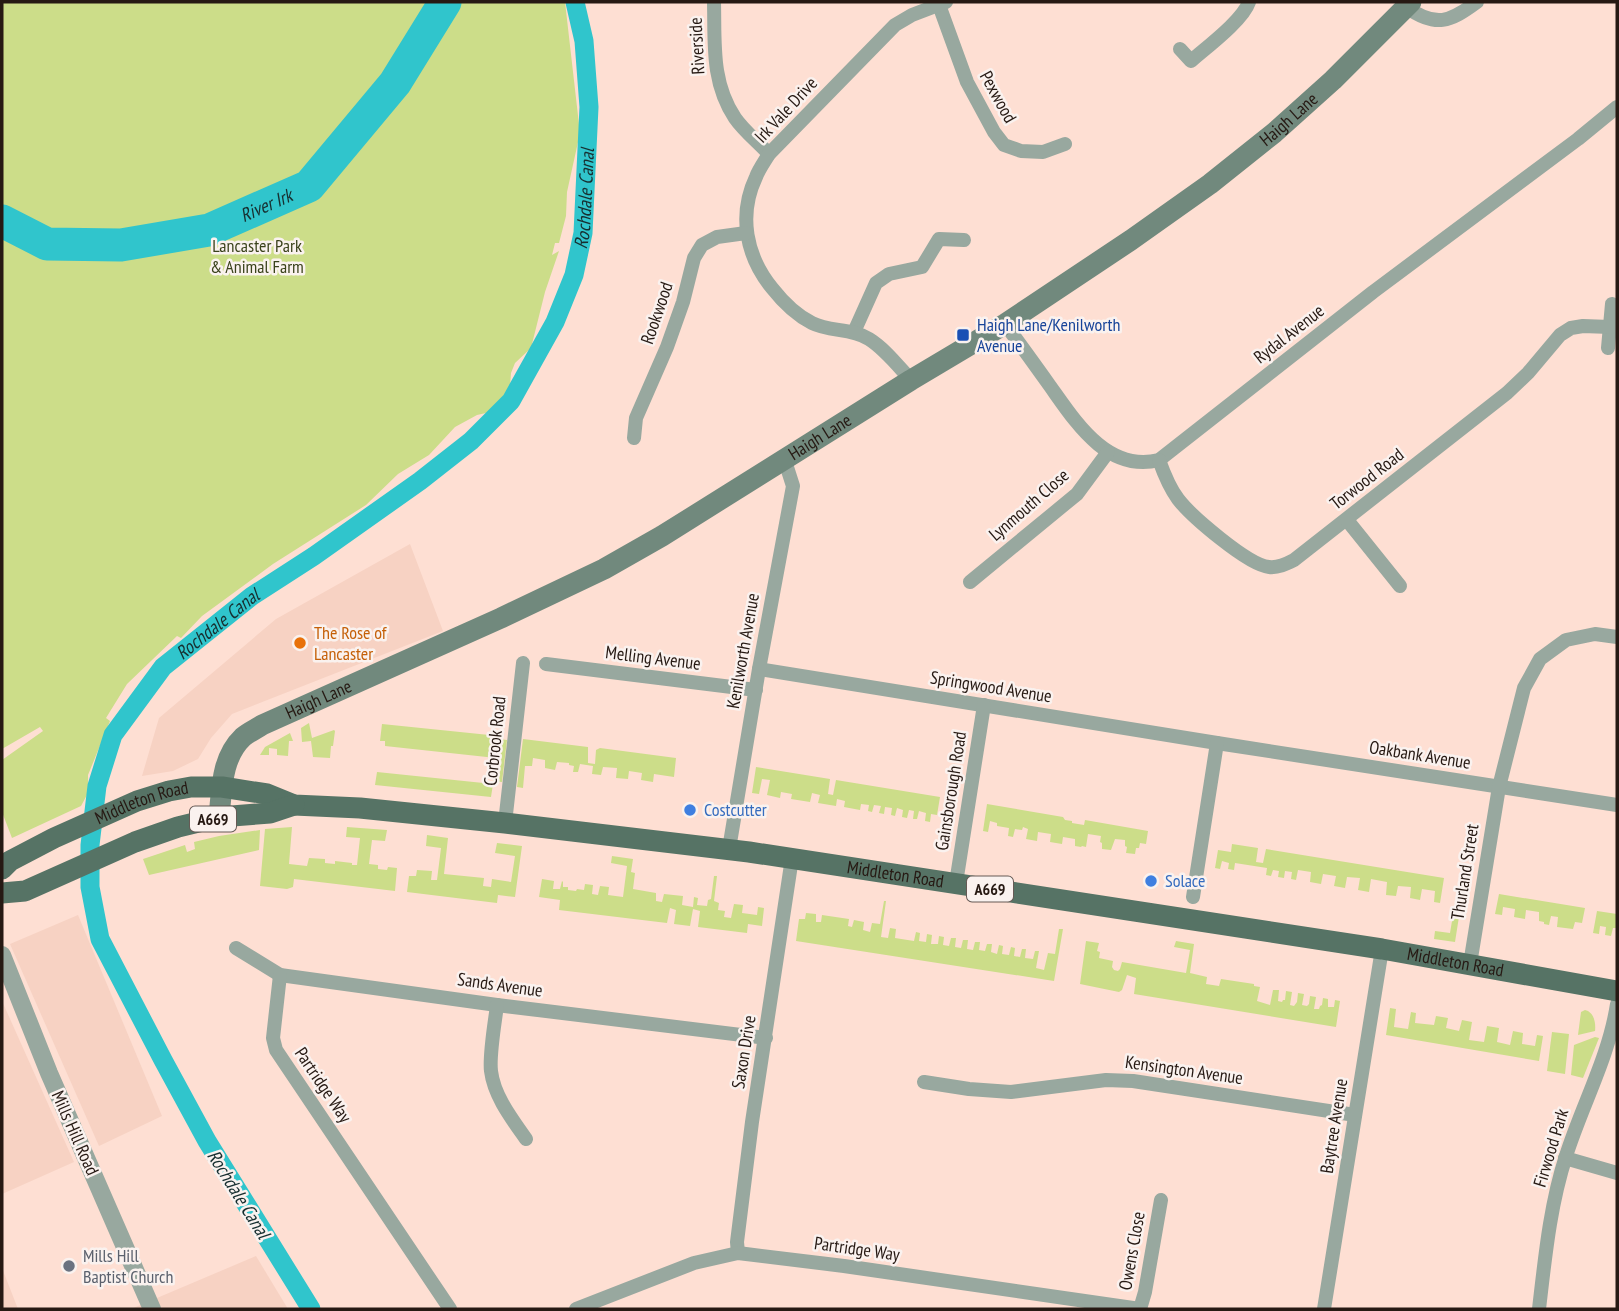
<svg xmlns="http://www.w3.org/2000/svg" width="1619" height="1311" font-family="'PT Sans Narrow',sans-serif">
<style>
.built{fill:#f7d2c3}
.green{fill:#ccdd89}
.lines{fill:none;stroke-linecap:round;stroke-linejoin:round}
.canal{stroke:#30c5cc;stroke-width:19}
.river{stroke:#30c5cc;stroke-width:33}
.minor{stroke:#98a89f;stroke-width:14}
.tertiary{stroke:#98a89f;stroke-width:18}
.secondary{stroke:#71897d;stroke-width:21}
.primary{stroke:#567365;stroke-width:21}
.transit-dot{fill:#1a4fb4;stroke:#faf2ef;stroke-width:2.5}
.food-dot{fill:#e8710a;stroke:#faf2ef;stroke-width:2.5}
.shop-dot{fill:#3f7fe0;stroke:#faf2ef;stroke-width:2.5}
.worship-dot{fill:#6b7280;stroke:#faf2ef;stroke-width:2.5}
.labels{text-anchor:middle;stroke-width:5;stroke-linejoin:round;paint-order:stroke}
.shield{fill:#faf2ef;stroke:#665a55;stroke-width:2}
.shield-label{font-size:16px;font-weight:bold;fill:#261913}
.street-label{font-size:18px;fill:#261913;stroke:#faf2ef}
.park-label{font-size:18px;fill:#3a421b;stroke:#faf2ef}
.transit-label{font-size:18px;fill:#164399;stroke:#faf2ef;text-anchor:start}
.food-label{font-size:18px;fill:#c56008;stroke:#faf2ef;text-anchor:start}
.shop-label{font-size:18px;fill:#366cbe;stroke:#faf2ef;text-anchor:start}
.worship-label{font-size:18px;fill:#5b616d;stroke:#faf2ef;text-anchor:start}
.water-label{font-size:19px;font-style:italic;fill:#172f30;stroke:#faf2ef}
</style>
<rect width="100%" height="100%" fill="#fedfd3"/>
<!-- built -->
<g class="built">
<path d="M410,544L443,631L232,714L211,738L198,759L173,771L142,776L159,718L276,619Z"/>
<path d="M78,915L162,1116L99,1146L10,944Z"/>
<path d="M2,1001L74,1162L2,1194Z"/>
<path d="M256,1256L288,1309H131Z"/>
<path d="M2,1268L18,1309H2Z"/>
</g>
<!-- green -->
<g class="green">
<path d="M2,2H565L580,133L567,192L566,216L559,243H555L552,255L559,251L545,292L531,348L515,363L511,373L509,400L486,413L477,415L455,427L429,455L398,474L366,505L273,564L202,616L181,638L177,636L127,684L106,718L110,721L88,775V793L81,806L12,838L2,812V760L43,731L40,727L2,749Z"/>
<path d="M309,723L312,738L334,730L335,731L333,746H331L330,758L313,757L311,741L302,742L301,728Z"/>
<path d="M382,724L499,736V739L507,740L502,782L493,781L496,758L385,746V741H380Z"/>
<path d="M290,733L293,741H289L288,756L277,755V749L269,748V755H260L265,747Z"/>
<path d="M523,739L588,747V763L595,764L596,750L600,748L676,758L674,777L654,774L653,782L641,780L642,773L629,771L628,779L616,778L617,768L603,767L601,775L592,774L593,766L580,764L578,772H573L574,766L569,765V763L557,762L555,770L545,768V760L533,758L532,766H525L523,788L517,787Z"/>
<path d="M756,767L830,779L828,794L833,795L836,780L940,797L937,815L931,814L930,822L925,821L926,813L919,811L917,819H913L914,811L909,810L907,818L902,817L903,810L897,808L895,816L891,815L892,808L885,807L884,814L879,813L881,806L874,805L872,812L868,811L869,805L861,804L860,810L844,807L845,801L837,799L836,806L818,803L820,795L812,793L810,802L791,799L792,794L781,792L780,798L767,795L770,780L762,779L759,794L752,793Z"/>
<path d="M377,772L493,784L491,797L375,785Z"/>
<path d="M987,804L1063,817L1065,820L1072,821V823L1084,825L1085,820L1148,831L1146,844L1140,843L1139,848H1136L1135,854L1126,853L1127,847L1125,846V840L1115,839L1111,850L1102,849V843L1100,842L1101,836L1088,834L1086,847L1082,846L1081,847L1075,846V839L1063,837L1062,844L1050,842L1051,834L1038,832L1037,841L1026,839L1028,829L1023,827L1022,830L1015,829L1013,837L1008,836L1009,828L997,826V823L990,821L988,832L983,831Z"/>
<path d="M292,827L289,864L307,866L309,858L325,859V863L335,864V861L352,863V865H357L360,838L346,837L347,827L387,830L385,841L372,840L369,864L378,865V869L387,870L388,867L397,868L395,891L294,879L293,887L287,889L260,886L265,829Z"/>
<path d="M260,830L259,850L149,875L143,859L185,845L187,852L195,849L194,842L219,836Z"/>
<path d="M427,835L448,838L444,874L484,878L483,886L491,887L492,879L511,882L515,856L495,853L497,843L522,846L515,897L498,895L497,903L407,892L409,876H416L417,870L432,871L431,880H437L441,848L426,846Z"/>
<path d="M1232,844L1258,848L1256,862L1263,863L1266,849L1444,878L1440,903L1434,902L1435,891L1422,889L1420,900L1410,898L1411,887L1398,886L1396,896L1386,895L1387,882L1371,879L1369,892L1358,890L1360,878L1347,877L1345,888L1334,886L1336,876L1323,874L1321,884L1310,882L1311,872L1298,870L1296,880L1291,879L1292,872L1285,871L1284,878L1278,877L1279,871L1273,870L1271,876L1266,875L1267,868L1235,863L1234,870L1228,869L1229,863L1222,861L1220,869L1215,868L1218,850L1231,852Z"/>
<path d="M612,856L633,859L631,872L635,873L633,889L656,893V901L662,902L664,894L683,896L682,905L693,907L694,897L698,898L697,905L707,906L708,900L711,899L714,876H717L714,901L719,903L718,910L725,911L724,917L731,918L734,904L743,905L742,913L757,915L758,907L764,908L762,926L748,924L747,933L698,927L700,911L693,909L690,926L674,924L676,910L670,908L667,923L559,910L560,900L539,897L542,879L554,881L553,889H560L562,881L563,882V887H568V890L576,891L577,889L584,890L585,884L593,885L592,894L598,895L600,886L609,887L608,895L623,897L627,866L611,863Z"/>
<path d="M1499,894L1585,908L1582,923L1575,922L1573,929L1557,927L1558,917L1551,916L1549,925L1544,924V922L1539,921V912L1526,910L1525,919L1514,917L1515,909L1503,907L1502,915L1495,914Z"/>
<path d="M884,901H886L881,937L888,938L890,928L896,929L895,938L914,941L916,932L920,933L919,941L926,942L927,934L932,935L931,944H938L939,936L944,937L943,945L949,946L951,938H956L955,947L961,948L963,940H968L967,949L973,950L975,942H980L979,950L985,951L987,944H992L991,952L997,954L999,945L1003,946L1002,954L1009,955L1011,947L1015,948L1014,956L1020,957L1022,949H1026L1025,958L1033,959L1035,951H1039L1036,968L1044,970L1048,953L1055,954L1059,929H1063L1054,981L796,941L799,919H805L806,913L816,914V922H821L822,915L849,919L848,926L852,927L854,920L864,922L863,930L870,932L872,923L880,924Z"/>
<path d="M1455,903L1461,904L1455,942L1434,939L1435,931L1450,933Z"/>
<path d="M1597,911L1617,914V928H1613L1611,936L1605,935L1606,927L1600,926L1599,934L1593,933Z"/>
<path d="M1086,941L1099,943L1097,951L1100,952L1099,958L1113,961L1112,967L1114,970L1118,971L1120,969L1122,962L1186,973L1190,950L1174,947L1176,941L1194,944L1190,973L1207,977L1206,984L1219,986L1221,979L1254,984V986L1260,987L1257,1001L1270,1005L1273,990H1279L1278,1001L1282,1002L1283,1000H1285L1286,991L1292,992L1290,1005L1294,1006L1297,1002L1298,993L1304,994L1302,1005L1307,1006L1309,1004L1310,996L1316,997L1314,1009H1319L1320,1006L1322,1005L1323,998L1328,999V1007H1334L1335,1000L1340,1001L1336,1027L1134,994L1136,978L1127,975L1122,990L1119,992L1080,984Z"/>
<path d="M1390,1008L1396,1009L1394,1027L1408,1029L1411,1012L1416,1013L1415,1023L1434,1025L1436,1016L1448,1018L1446,1028L1459,1031L1462,1020L1472,1022L1469,1040L1484,1042L1487,1026L1499,1028L1497,1042L1510,1045L1513,1031L1523,1033L1522,1044L1535,1046L1537,1035L1543,1036L1539,1061L1386,1035Z"/>
<path d="M1585,1010C1594,1012 1596,1023 1595,1031L1578,1035L1581,1012Z"/>
<path d="M1552,1032L1569,1034L1565,1074L1547,1071Z"/>
<path d="M1595,1037L1599,1038L1583,1078L1571,1075L1574,1045Z"/>
</g>
<g class="lines">
<!-- canal -->
<path class="canal" id="s1" d="M311,1309L207,1141L163,1060L100,939L90,887V845L97,786L113,735L163,667L252,596L314,556L420,481L471,441L511,401L555,322L574,275L583,233L589,107L584,41L575,2"/>
<!-- river -->
<path class="river" id="s2" d="M2,221L47,244L121,245L209,230L309,186L395,83L445,2"/>
<!-- minor -->
<g class="minor">
<path d="M714,2C715,43 711,82 735,118C744,131 758,142 769,154"/>
<path d="M939,5L967,82L994,132L1004,145L1021,151L1043,152L1065,144"/>
<path d="M1406,7C1436,28 1450,22 1477,2"/>
<path d="M1180,49L1191,61C1207,47 1243,20 1249,2"/>
<path d="M1005,324C1020,344 1035,365 1050,386C1075,421 1107,473 1159,460L1373,292L1578,139L1617,107"/>
<path d="M854,332L876,283L889,274L922,267L939,239L964,240"/>
<path d="M1608,348L1612,304"/>
<path d="M911,380C898,366 885,349 869,339C851,328 830,332 812,323C796,315 783,302 772,288C746,256 738,215 756,177C759,169 765,161 769,154L895,25L912,15L946,2"/>
<path d="M634,438L636,418L667,347L683,302L694,258L702,245L717,237L746,233"/>
<path d="M1159,460C1164,474 1169,487 1178,499C1191,516 1248,565 1269,567C1278,568 1286,564 1294,560L1507,393L1528,373L1560,335L1571,328L1583,326L1610,327"/>
<path d="M1347,520L1400,586"/>
<path d="M970,582L1077,494L1108,452"/>
<path d="M546,664L756,690"/>
<path d="M759,669L1217,743L1617,805"/>
<path d="M505,823L523,663"/>
<path d="M729,849L759,669L793,486L785,461"/>
<path d="M956,883L984,705"/>
<path d="M1193,897L1217,743"/>
<path d="M236,948L280,975L497,1005L766,1038"/>
<path d="M1470,964L1499,787L1524,688L1540,659L1566,640L1595,634L1617,637"/>
<path d="M280,975L273,1038L276,1050L450,1309"/>
<path d="M497,1005C495,1022 489,1055 491,1071C494,1096 512,1119 526,1139"/>
<path d="M924,1082L969,1089L1011,1092L1106,1080L1133,1081L1355,1115"/>
<path d="M1565,1158L1617,1173"/>
<path d="M738,1253L737,1242L752,1122L792,858"/>
<path d="M576,1309L694,1263L738,1253L844,1266L1140,1309"/>
<path d="M1140,1309L1145,1292L1161,1200"/>
<path d="M1324,1309L1382,949"/>
<path d="M1539,1309C1545,1258 1550,1205 1566,1156C1582,1105 1609,1057 1617,1004"/>
</g>
<!-- tertiary -->
<path class="tertiary" d="M2,955L49,1073L152,1309"/>
<!-- secondary -->
<path class="secondary" id="s3" d="M219,817C222,789 221,758 243,737C249,732 256,729 262,725L501,618L604,569L662,536L911,380L1005,324L1131,240L1210,184L1274,133L1333,80L1411,2"/>
<!-- primary -->
<g class="primary">
<path id="s4" d="M2,869L10,861L54,838L137,801L169,791L191,787H222L267,794L294,805L360,808L505,823L749,852L1382,949L1617,991"/>
<path d="M2,893L25,891L135,842L178,827L219,817L270,813L294,805"/>
</g>
</g>
<!-- markers -->
<rect class="transit-dot" x="956" y="328" width="14" height="14" rx="3.5"/>
<circle class="food-dot" cx="300" cy="643" r="7"/>
<g class="shop-dot">
<circle cx="690" cy="810" r="7"/>
<circle cx="1151" cy="881" r="7"/>
</g>
<circle class="worship-dot" cx="69" cy="1266" r="7"/>
<g class="labels">
<!-- shield labels -->
<g class="shield">
<rect x="190" y="806.5" width="46" height="25" rx="5"/>
<rect x="967" y="876.5" width="46" height="25" rx="5"/>
</g>
<g class="shield-label">
<text x="213" y="825">A669</text>
<text x="990" y="895">A669</text>
</g>
<!-- street labels -->
<g class="street-label">
<text transform="translate(697 46) rotate(-93)" y="6">Riverside</text>
<text transform="translate(998 97) rotate(61)" y="6">Pexwood</text>
<text transform="translate(786 110) rotate(-47)" y="6">Irk Vale Drive</text>
<text dy="6" stroke="none"><textPath href="#s3" startOffset="1304">Haigh Lane</textPath></text>
<text transform="translate(657 313) rotate(-71)" y="6">Rookwood</text>
<text transform="translate(1289 334) rotate(-38)" y="6">Rydal Avenue</text>
<text dy="6" stroke="none"><textPath href="#s3" startOffset="737">Haigh Lane</textPath></text>
<text transform="translate(1367 479) rotate(-38)" y="6">Torwood Road</text>
<text transform="translate(1029 505) rotate(-41)" y="6">Lynmouth Close</text>
<text transform="translate(743 651) rotate(-80)" y="6">Kenilworth Avenue</text>
<text transform="translate(653 658) rotate(7)" y="6">Melling Avenue</text>
<text transform="translate(991 687) rotate(9)" y="6">Springwood Avenue</text>
<text dy="6" stroke="none"><textPath href="#s3" startOffset="170">Haigh Lane</textPath></text>
<text transform="translate(495 741) rotate(-84)" y="6">Corbrook Road</text>
<text transform="translate(1420 755) rotate(9)" y="6">Oakbank Avenue</text>
<text transform="translate(951 791) rotate(-81)" y="6">Gainsborough Road</text>
<text dy="6" stroke="none"><textPath href="#s4" startOffset="156">Middleton Road</textPath></text>
<text transform="translate(1465 872) rotate(-81)" y="6">Thurland Street</text>
<text dy="6" stroke="none"><textPath href="#s4" startOffset="919">Middleton Road</textPath></text>
<text dy="6" stroke="none"><textPath href="#s4" startOffset="1486">Middleton Road</textPath></text>
<text transform="translate(500 985) rotate(8)" y="6">Sands Avenue</text>
<text transform="translate(744 1052) rotate(-81)" y="6">Saxon Drive</text>
<text transform="translate(1184 1070) rotate(8)" y="6">Kensington Avenue</text>
<text transform="translate(323 1085) rotate(56)" y="6">Partridge Way</text>
<text transform="translate(1334 1126) rotate(-81)" y="6">Baytree Avenue</text>
<text transform="translate(75 1133) rotate(66)" y="6">Mills Hill Road</text>
<text transform="translate(1551 1148) rotate(-73)" y="6">Firwood Park</text>
<text transform="translate(857 1249) rotate(8)" y="6">Partridge Way</text>
<text transform="translate(1132 1251) rotate(-80)" y="6">Owens Close</text>
</g>
<!-- park labels -->
<g class="park-label">
<text x="257" y="252">Lancaster Park<tspan x="257" dy="21">&amp; Animal Farm</tspan></text>
</g>
<!-- transit labels -->
<g class="transit-label">
<text x="977" y="331">Haigh Lane/Kenilworth<tspan x="977" dy="21">Avenue</tspan></text>
</g>
<!-- food labels -->
<g class="food-label">
<text x="314" y="639">The Rose of<tspan x="314" dy="21">Lancaster</tspan></text>
</g>
<!-- shop labels -->
<g class="shop-label">
<text x="704" y="816">Costcutter</text>
<text x="1165" y="887">Solace</text>
</g>
<!-- worship labels -->
<g class="worship-label">
<text x="83" y="1262">Mills Hill<tspan x="83" dy="21">Baptist Church</tspan></text>
</g>
<!-- water labels -->
<g class="water-label">
<text dy="7" stroke="none"><textPath href="#s1" startOffset="1376">Rochdale Canal</textPath></text>
<text dy="7" stroke="none"><textPath href="#s2" startOffset="276">River Irk</textPath></text>
<text dy="7" stroke="none"><textPath href="#s1" startOffset="788">Rochdale Canal</textPath></text>
<text transform="translate(239 1194) rotate(58)" y="7">Rochdale Canal</text>
</g>
</g>
<!-- border -->
<rect width="1619" height="1311" fill="none" stroke="#261913" stroke-width="7"/>
</svg>
